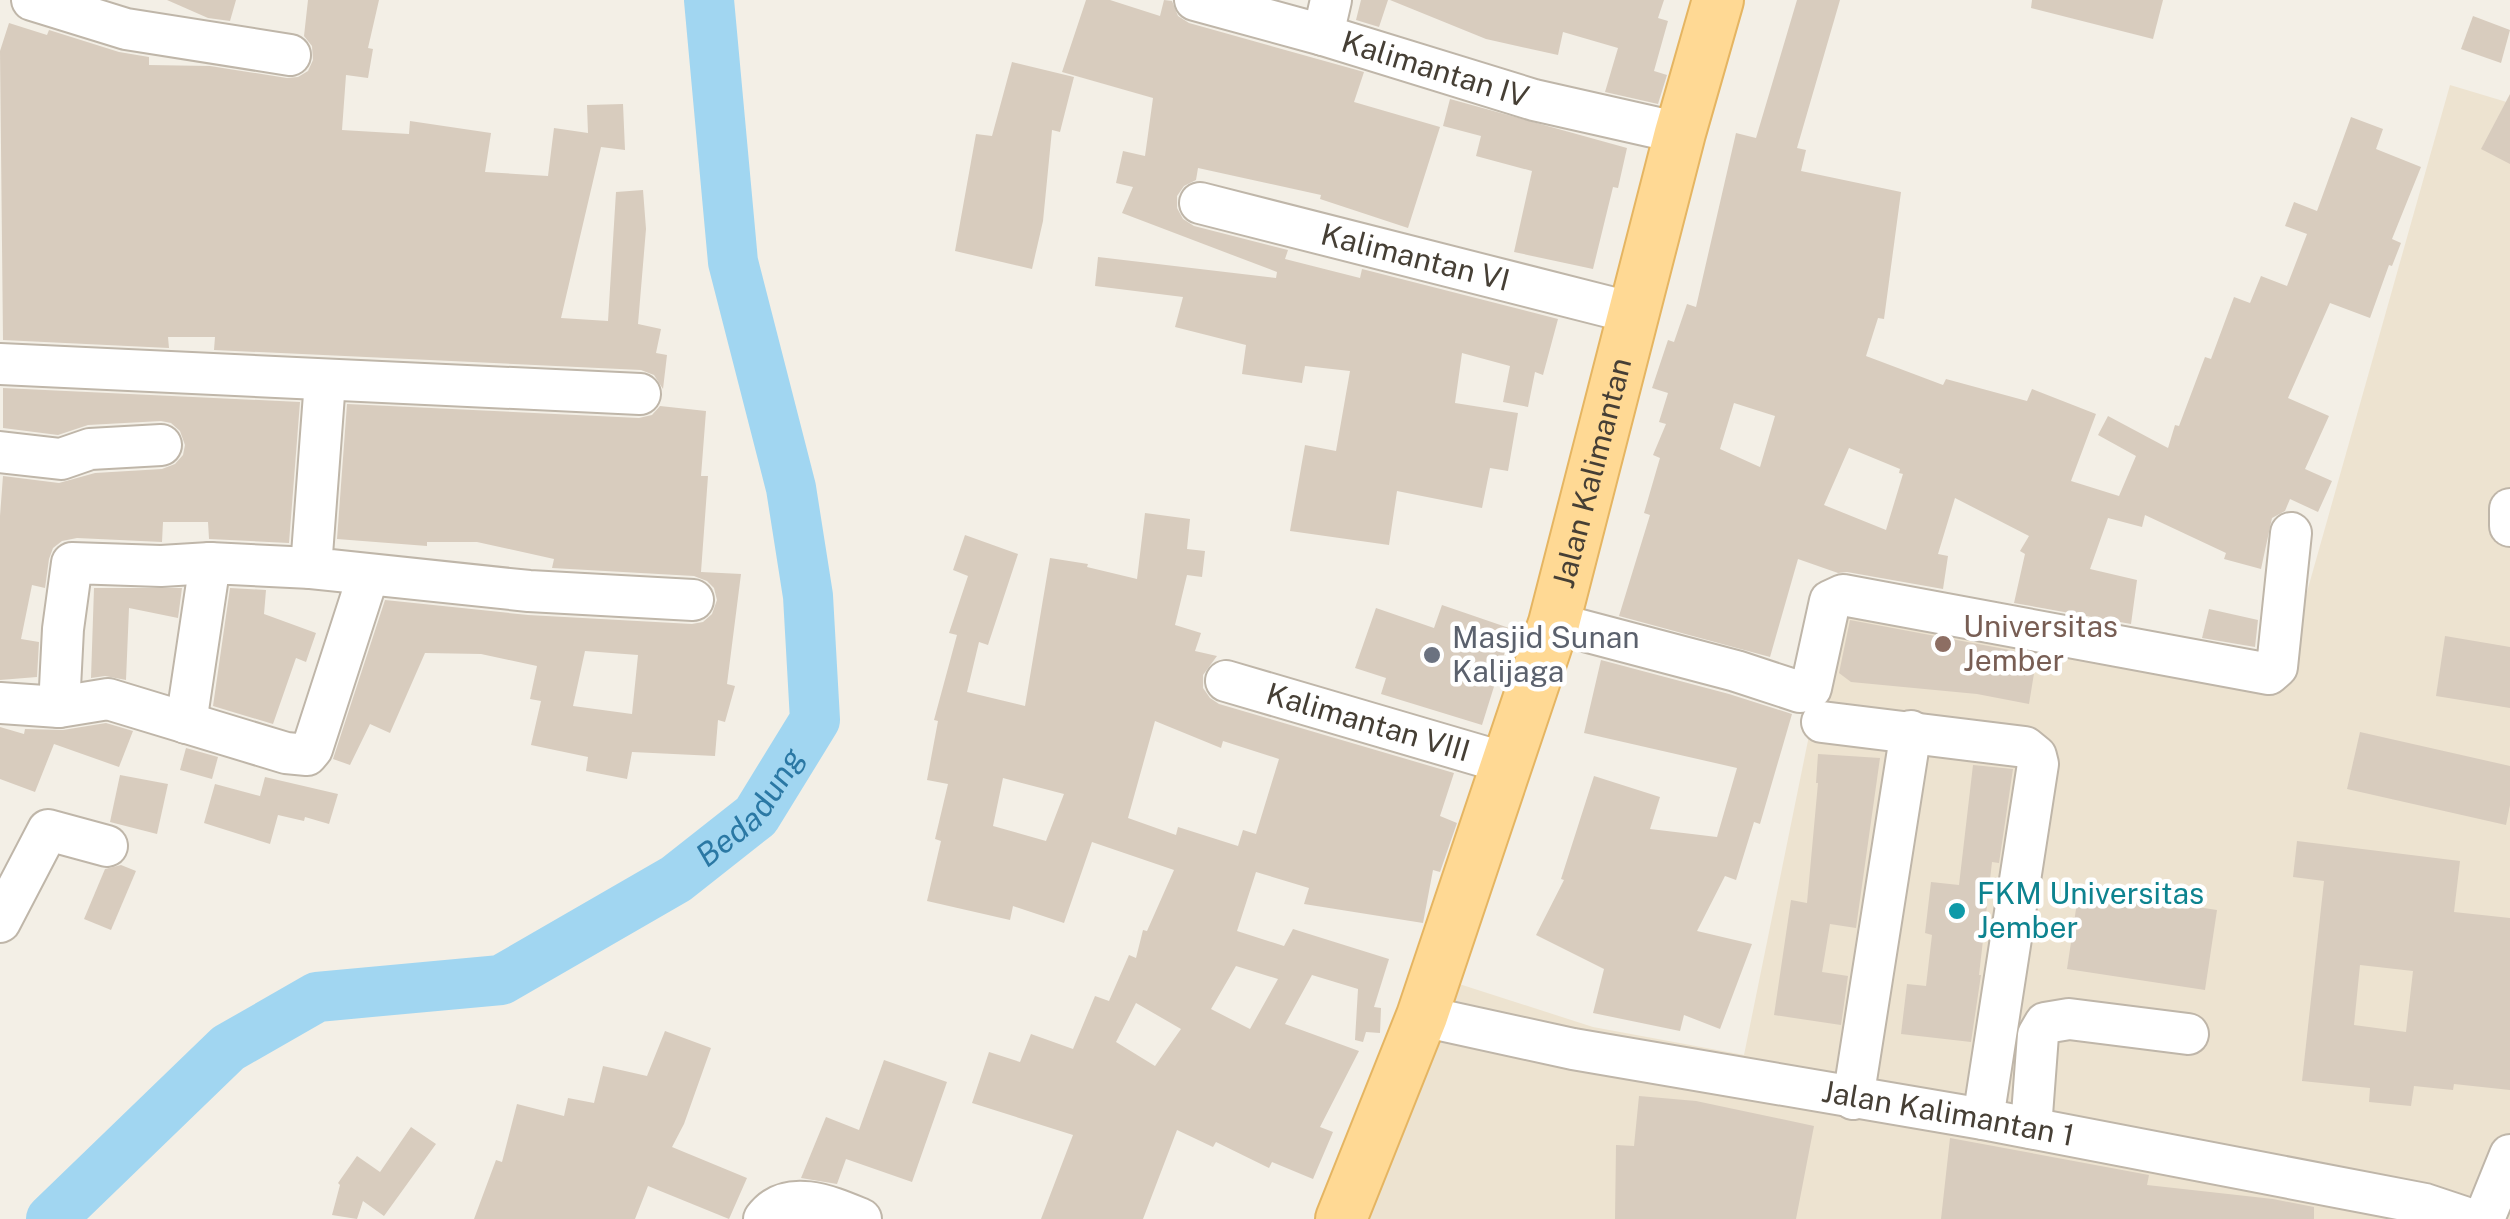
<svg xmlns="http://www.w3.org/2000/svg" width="2510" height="1219" font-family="'Public Sans',sans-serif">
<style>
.education{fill:#ede3d0}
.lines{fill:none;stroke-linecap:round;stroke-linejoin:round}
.river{stroke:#a1d6f1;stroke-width:50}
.building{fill:#d8ccbe;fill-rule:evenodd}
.minor-casing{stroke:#bfb6a9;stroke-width:44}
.major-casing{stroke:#e5b562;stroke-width:54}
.minor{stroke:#fff;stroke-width:40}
.major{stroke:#ffd994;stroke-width:50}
.education-dot{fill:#8d6e63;stroke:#fff;stroke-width:4}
.worship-dot{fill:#6b7280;stroke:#fff;stroke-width:4}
.culture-dot{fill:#0f9aa8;stroke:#fff;stroke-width:4}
.labels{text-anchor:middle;stroke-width:9;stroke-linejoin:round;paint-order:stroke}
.street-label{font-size:30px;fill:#463f35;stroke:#fff}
.education-label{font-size:30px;fill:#785e54;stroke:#fff;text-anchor:start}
.worship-label{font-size:30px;fill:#5b616d;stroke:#fff;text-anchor:start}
.culture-label{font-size:30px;fill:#0d838f;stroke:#fff;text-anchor:start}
.water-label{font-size:32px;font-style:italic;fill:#2a78a4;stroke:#fff}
</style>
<rect width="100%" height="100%" fill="#f3efe6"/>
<!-- education -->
<path class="education" d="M2450,85L2510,103V1219H1365L1453,982L1593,1027L1744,1055L1836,603L2281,684Z"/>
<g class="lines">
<!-- river -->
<path class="river" id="s1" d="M51,1219L228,1048L317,997L501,980L676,879L756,816L815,720L808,596L791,488L733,262L709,0"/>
</g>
<!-- building -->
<g class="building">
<path d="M167,0H236L230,21L208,18Z"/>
<path d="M308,0H379L368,48L373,49L368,78L346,75L342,130L409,134L410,121L491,133L485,172L548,176L554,128L588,133L587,105L623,104L625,150L601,147L561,318L608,321L616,192L643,190L646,229L638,324L661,329L656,353L667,355L663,389L654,375L641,370L214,350L215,337H168L169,348L3,340L0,51L9,23L47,35L49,30L119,52L149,57V65L210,66L287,78L298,77L308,71L313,60L312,46L304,36Z"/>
<path d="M1086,0H1110L1160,16L1164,0L1172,1L1178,16L1189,23L1364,72L1354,102L1440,127L1408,228L1320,199L1321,195L1198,168L1196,180L1184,186L1177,196V208L1183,219L1194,226L1288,250L1285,259L1360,278L1362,269L1558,319L1543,375L1535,372L1528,407L1503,402L1510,366L1462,353L1455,403L1518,413L1508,471L1490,468L1482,508L1397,491L1389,545L1290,531L1305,445L1336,451L1350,371L1305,366L1302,383L1242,374L1246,345L1175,327L1183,297L1095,286L1098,257L1276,278L1277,272L1122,213L1133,187L1116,183L1123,151L1145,156L1153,98L1062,72Z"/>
<path d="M1361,0H1388L1379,27L1356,20Z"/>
<path d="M1390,0H1664L1658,18L1668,21L1654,71L1667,75L1658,104L1605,92L1618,48L1563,32L1558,55L1486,39Z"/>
<path d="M1797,0H1840L1797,148L1806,150L1801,171L1901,192L1884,319L1878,318L1866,356L1943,385L1946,379L2027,401L2032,389L2096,414L2071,481L2119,496L2136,456L2098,435L2108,416L2168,448L2175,425L2179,426L2205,357L2211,359L2234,297L2250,303L2261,276L2287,286L2307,234L2285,226L2294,202L2317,211L2351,117L2383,129L2376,149L2421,167L2392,239L2401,243L2392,266L2389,265L2370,318L2330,303L2288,398L2329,416L2305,469L2332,481L2318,512L2290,499L2285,511L2272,518L2261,569L2224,559L2226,553L2145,515L2142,527L2108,518L2090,569L2137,580L2131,624L2014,603L2025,554L2020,551L2029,536L1955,498L1938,554L1948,556L1943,589L1847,572L1838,573L1798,559L1770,657L1619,616L1650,515L1644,513L1660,458L1653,455L1666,424L1659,422L1668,393L1652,388L1668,340L1674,342L1687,304L1696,307L1736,133L1756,138ZM1734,403L1775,416L1760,467L1720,449ZM1849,448L1900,469L1899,473L1903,474L1886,530L1824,505Z"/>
<path d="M2032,0H2163L2153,39L2031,8Z"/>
<path d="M2473,16L2510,30L2501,63L2461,49Z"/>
<path d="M1012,62L1074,77L1060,132L1052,130L1043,221L1032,269L955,251L976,134L992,136Z"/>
<path d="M2510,94V164L2481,149Z"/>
<path d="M1450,99L1627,148L1618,188L1613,187L1593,269L1514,252L1532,171L1476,156L1481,136L1443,126Z"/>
<path d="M3,388L300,402L289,543L209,539L208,522H163L162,542L77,538L62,541L53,548L49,559L45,588L32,585L21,639L39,642L37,677L0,680V516L3,476L59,483L95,473L162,469L175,464L183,455L185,445L180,431L171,423L161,421L88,425L58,435L3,428Z"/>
<path d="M347,404L639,418L652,415L660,406L706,411L701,476H708L701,572L741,574L727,684L735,686L725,722L718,720L715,756L632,752L627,779L586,771L588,757L531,745L541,701L530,699L537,666L481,654L425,653L390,733L370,724L350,765L333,759L385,600L528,615L692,624L703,622L712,614L717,600L714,588L707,581L694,576L552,568L554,559L477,542H427V546L337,539ZM585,651L638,655L632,714L573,706Z"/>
<path d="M1145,513L1190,519L1187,549L1205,551L1202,577L1187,575L1175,625L1201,633L1195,651L1217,656L1203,675V688L1210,698L1219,704L1454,773L1440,816L1457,823L1440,872L1433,870L1423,923L1304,904L1309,888L1256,872L1237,931L1284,946L1293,929L1389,959L1374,1007L1381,1008L1380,1033L1366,1032L1363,1042L1355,1040L1358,989L1312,975L1285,1024L1359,1051L1320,1127L1333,1132L1313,1179L1272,1162L1269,1168L1216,1142L1213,1147L1177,1130L1143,1219H1041L1073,1135L972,1103L989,1052L1020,1062L1031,1034L1073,1049L1095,996L1109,1001L1129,955L1136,958L1143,930L1147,931L1174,870L1092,842L1064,923L1013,906L1010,920L927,901L941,841L935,839L948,784L927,780L938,721L934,720L957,635L949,633L968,576L953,570L965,535L1018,554L988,645L979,642L967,692L1025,706L1050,558L1088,564L1087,567L1137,579ZM1155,721L1221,748L1223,741L1279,759L1256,834L1243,830L1238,846L1178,827L1176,835L1128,818ZM1003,778L1064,794L1046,841L993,826ZM1236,966L1278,979L1250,1029L1211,1009ZM1136,1003L1181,1029L1155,1066L1116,1042Z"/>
<path d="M94,588H182L178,618L129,608L126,680L105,676L91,678Z"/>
<path d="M230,588L266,590L264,614L316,633L306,662L296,658L273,724L213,706Z"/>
<path d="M1442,605L1512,629L1482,725L1381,694L1386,678L1355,668L1376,608L1434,628Z"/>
<path d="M2209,609L2258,620L2255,647L2202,638Z"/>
<path d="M1850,620L2037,655L2029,704L1977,694L1851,682L1839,673Z"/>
<path d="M2445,636L2510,647V708L2436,696Z"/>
<path d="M1601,660L1729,694L1792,714L1760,824L1754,822L1736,880L1725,876L1697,931L1752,944L1720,1029L1684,1015L1680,1031L1593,1013L1604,969L1536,935L1564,880L1561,879L1594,776L1660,797L1650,829L1717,837L1737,768L1584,733Z"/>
<path d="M106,723L133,731L119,767L54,744L35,792L0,779V727L24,734L25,729L63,730Z"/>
<path d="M2360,732L2510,766V805L2506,825L2347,789Z"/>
<path d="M186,748L218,757L212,779L180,770Z"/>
<path d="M1818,754L1880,758L1856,928L1830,924L1822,972L1848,976L1841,1025L1774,1015L1791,900L1807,903L1818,783H1816Z"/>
<path d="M1973,765L2013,769L1999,863L1992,862L1979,975H1981L1971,1042L1901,1034L1907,984L1926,986L1932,935L1925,933L1931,882L1959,885Z"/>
<path d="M120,775L168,784L157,834L110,822Z"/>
<path d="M265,777L338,794L329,824L305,817L304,821L278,815L270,844L204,823L215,784L260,796Z"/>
<path d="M2297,841L2460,861L2454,912L2510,918V1090L2454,1084L2453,1090L2414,1086L2411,1106L2369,1102L2370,1088L2302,1081L2324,881L2293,877ZM2360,965L2413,971L2406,1032L2354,1025Z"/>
<path d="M121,865L136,871L111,930L84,919L105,869Z"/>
<path d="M2079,889L2217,910L2205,990L2067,969Z"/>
<path d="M665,1031L711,1048L684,1124L672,1147L747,1178L729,1219L648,1186L635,1219H474L496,1160L502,1162L517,1104L564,1116L568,1098L594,1103L603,1066L647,1076Z"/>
<path d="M884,1060L947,1082L912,1182L846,1159L837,1184L801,1178L826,1117L859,1130Z"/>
<path d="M1639,1096L1696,1101L1814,1126L1796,1219H1615L1616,1145L1634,1146Z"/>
<path d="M411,1127L436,1144L384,1216L363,1201L357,1219L332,1215L340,1185L338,1183L357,1156L380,1172Z"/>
<path d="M1950,1138L2149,1175L2147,1185L2273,1199L2314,1207V1219H1941Z"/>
</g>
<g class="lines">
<!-- minor casing -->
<g class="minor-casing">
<g id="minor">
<path d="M32,0L126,29L290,55"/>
<path id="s2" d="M1195,0L1323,35L1534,100L1680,133"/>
<path d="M1323,35L1331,0"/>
<path id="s3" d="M1200,203L1633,313"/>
<path d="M0,364L640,394"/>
<path d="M325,381L311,568L529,591L693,600"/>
<path d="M0,452L61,459L90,449L161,445"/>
<path d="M2510,509V526"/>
<path d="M1554,623L1736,671L1800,692L1811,688L1830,601L1843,595L2269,674L2277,667L2291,533"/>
<path id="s4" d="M1226,681L1509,764"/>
<path d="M0,703L59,707L108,699L286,753L307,755L312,749L368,576"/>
<path d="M59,707L63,629L72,563L161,566L210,563"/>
<path d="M1822,722L2025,747L2036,756L2038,764L1983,1119"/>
<path d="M186,723L210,563L311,568"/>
<path d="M0,922L48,830L107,846"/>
<path id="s5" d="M1422,1016L1573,1049L1983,1119L2425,1204L2470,1219"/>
<path d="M1853,1099L1911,731"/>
<path d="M2031,1128L2038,1035L2045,1023L2069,1019L2188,1034"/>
<path d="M764,1219C788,1187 832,1207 861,1219"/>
<path d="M2484,1219L2510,1155"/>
</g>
</g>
<!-- major casing -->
<g class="major-casing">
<g id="major">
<path id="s6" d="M1341,1219L1422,1016L1554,623L1680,133L1718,0"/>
</g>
</g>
<!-- minor -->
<use href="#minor" class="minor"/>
<!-- major -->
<use href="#major" class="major"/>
</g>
<!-- markers -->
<circle class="education-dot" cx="1943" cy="644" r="10"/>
<circle class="worship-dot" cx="1432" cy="655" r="10"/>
<circle class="culture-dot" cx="1957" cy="911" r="10"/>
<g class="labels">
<!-- street labels -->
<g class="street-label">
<text dy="10" stroke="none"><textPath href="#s2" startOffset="250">Kalimantan IV</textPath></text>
<text dy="10" stroke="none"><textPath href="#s3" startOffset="222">Kalimantan VI</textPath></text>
<text dy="10" stroke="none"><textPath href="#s6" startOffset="788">Jalan Kalimantan</textPath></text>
<text dy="10" stroke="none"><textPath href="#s4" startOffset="148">Kalimantan VIII</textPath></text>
<text dy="10" stroke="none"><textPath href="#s5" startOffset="535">Jalan Kalimantan 1</textPath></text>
</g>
<!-- education labels -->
<g class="education-label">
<text x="1963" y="637">Universitas<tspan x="1963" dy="34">Jember</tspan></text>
</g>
<!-- worship labels -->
<g class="worship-label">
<text x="1452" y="648">Masjid Sunan<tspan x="1452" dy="34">Kalijaga</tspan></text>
</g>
<!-- culture labels -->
<g class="culture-label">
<text x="1977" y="904">FKM Universitas<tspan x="1977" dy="34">Jember</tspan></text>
</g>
<!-- water labels -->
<g class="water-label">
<text dy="11" stroke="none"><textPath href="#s1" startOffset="840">Bedadung</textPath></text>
</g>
</g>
</svg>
